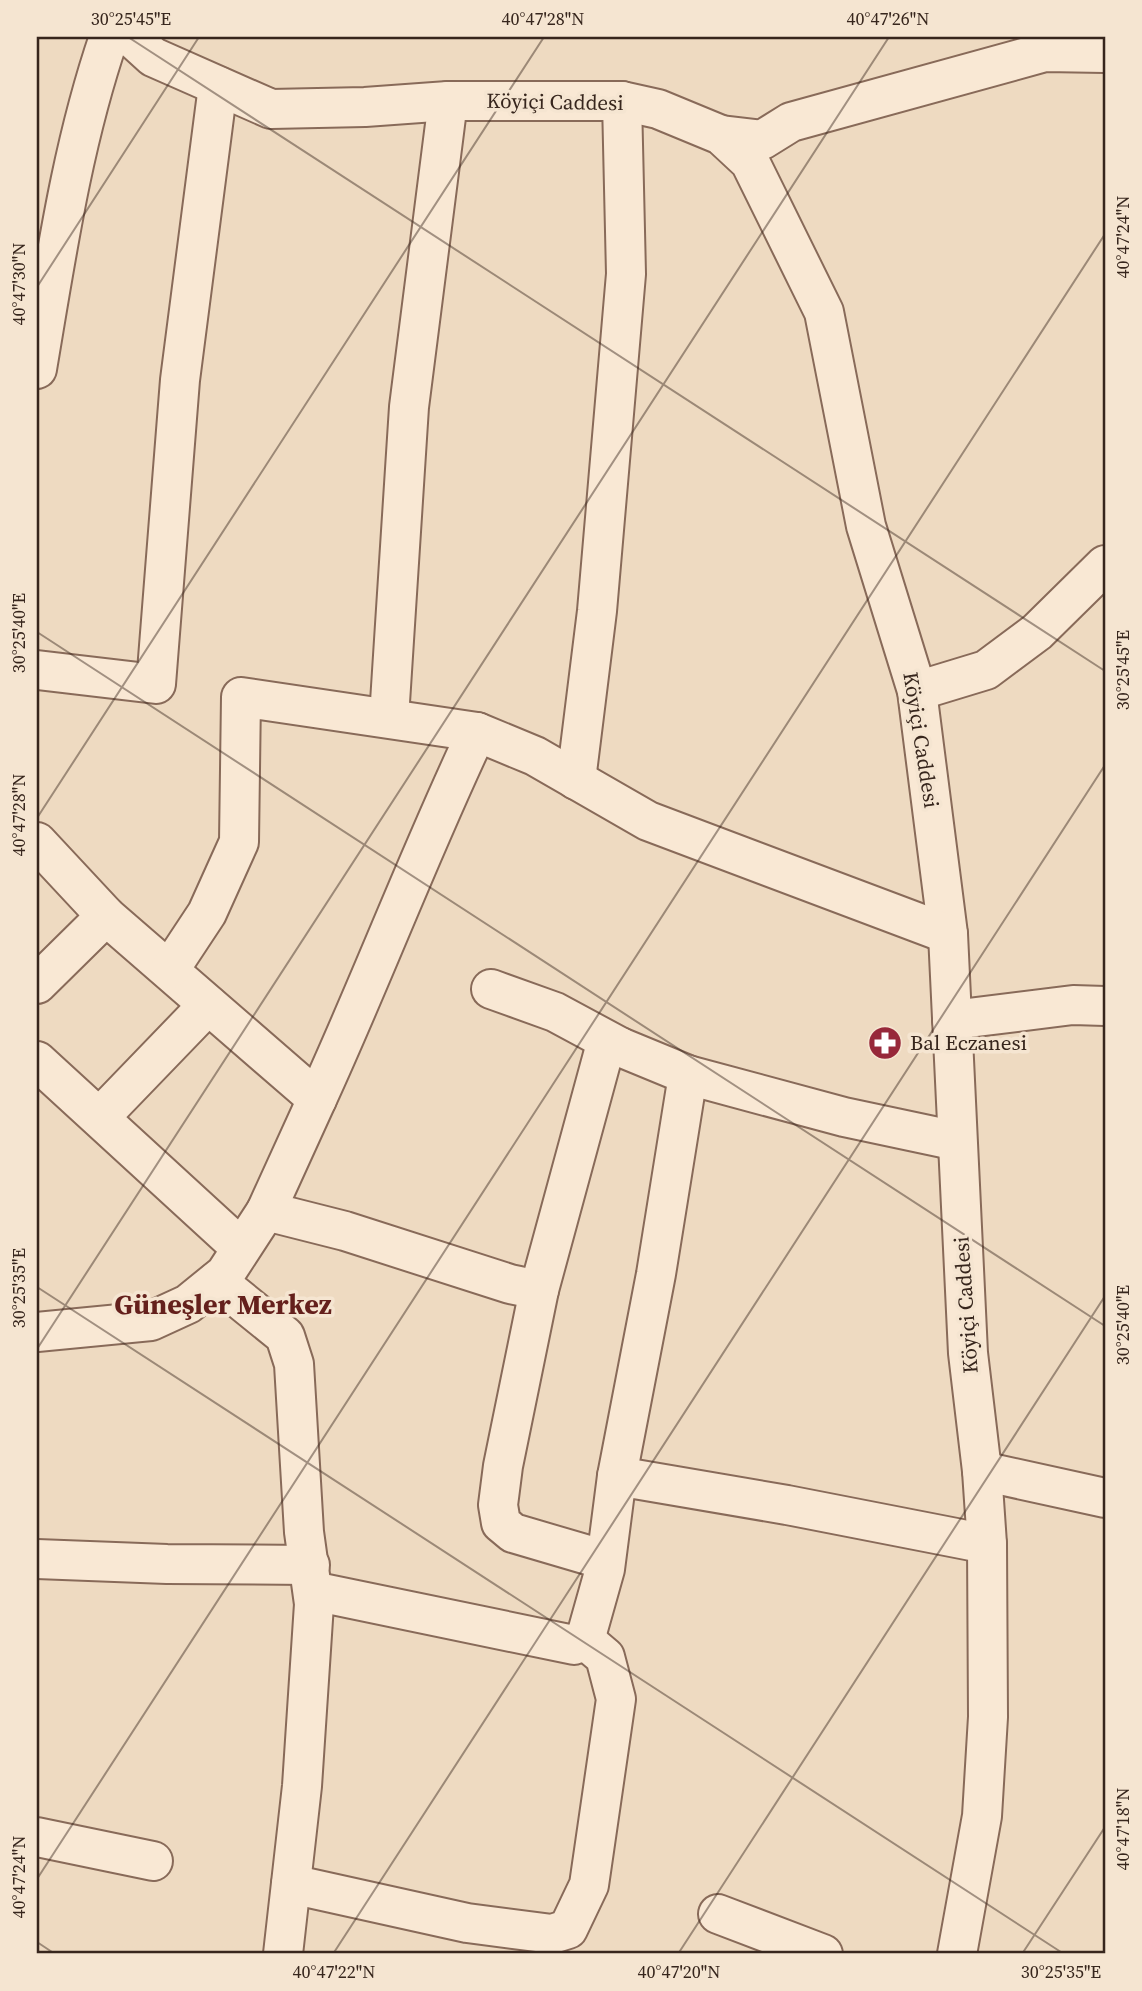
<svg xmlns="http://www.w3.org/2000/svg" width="1142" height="1991" font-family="'Source Serif 4',serif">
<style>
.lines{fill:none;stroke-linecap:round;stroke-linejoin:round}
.minor-casing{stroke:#886a59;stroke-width:42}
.minor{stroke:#f9e8d4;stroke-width:38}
.ticks{fill:none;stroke:#37261d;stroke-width:2;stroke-opacity:0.45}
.labels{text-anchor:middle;stroke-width:7;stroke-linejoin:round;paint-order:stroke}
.street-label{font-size:21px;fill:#37261d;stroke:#f5e5d1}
.poi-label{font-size:21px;fill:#37261d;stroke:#f5e5d1;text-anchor:start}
.district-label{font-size:28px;font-weight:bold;fill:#64201c;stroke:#f5e5d1}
.neatline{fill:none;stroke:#37261d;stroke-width:2.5}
.ticks-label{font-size:18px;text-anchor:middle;fill:#37261d}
</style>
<rect width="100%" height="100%" fill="#eedac1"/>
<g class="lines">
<!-- minor casing -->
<g class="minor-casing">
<g id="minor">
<path d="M131,37L153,57L271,109L365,107L448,101H622L658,109L721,135L750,162L824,312L866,526L917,691L948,934L968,1353L982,1471L987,1544L988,1717L982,1816L957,1954"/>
<path d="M721,135L762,140L791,122L1045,52L1105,53"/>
<path d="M37,369C56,257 72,145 109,37"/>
<path d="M37,670L156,684L180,380L218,86"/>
<path d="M917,691L986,670L1037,632L1105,565"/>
<path d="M389,718L409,407L448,101"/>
<path d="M576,780L597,611L626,274L622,101"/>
<path d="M37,842L106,916L317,1099C373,977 420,852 477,732L535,756L648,821L948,934"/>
<path d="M170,969L207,913L239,842L241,697L477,732"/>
<path d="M37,984L106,916"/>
<path d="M491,989L555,1012L620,1047"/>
<path d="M952,1020L1073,1005L1105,1006"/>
<path d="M37,1061L241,1248"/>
<path d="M317,1099L266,1211L345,1231L510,1284L539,1290L604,1051L610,1047H620L688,1075L844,1117L957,1141"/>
<path d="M100,1117L208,1005"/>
<path d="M217,1281L285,1336L294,1364L304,1532L314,1604L302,1786L283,1954"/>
<path d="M539,1290L503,1466L498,1505L501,1523L513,1533L605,1560"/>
<path d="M37,1332L151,1321L188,1304L225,1274L266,1211"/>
<path d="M982,1471L1105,1498"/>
<path d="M617,1476L656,1274L688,1075"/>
<path d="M37,1559L167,1564L310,1565"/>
<path d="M313,1591L574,1645L585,1640L605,1569L617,1476L787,1505L987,1544"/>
<path d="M37,1837L153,1861"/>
<path d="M291,1884L467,1923L552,1934L568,1929L589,1885L616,1699L605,1657L585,1640"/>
<path d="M718,1914L823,1954"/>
</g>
</g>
<!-- minor -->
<use href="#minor" class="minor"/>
</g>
<!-- ticks -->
<path class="ticks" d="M128,37L1105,671M37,287L199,37M37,632L1105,1326M37,818L544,37M37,1287L1064,1954M37,1349L889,37M37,1879L1105,234M37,1942L55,1954M333,1954L1105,765M678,1954L1105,1296M1022,1954L1105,1827"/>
<!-- icons -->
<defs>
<g id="pharmacy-disc" transform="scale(1.75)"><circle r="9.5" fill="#97283a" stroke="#f5e5d1"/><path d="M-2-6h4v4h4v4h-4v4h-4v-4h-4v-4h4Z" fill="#fff"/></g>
</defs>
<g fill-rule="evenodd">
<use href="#pharmacy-disc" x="885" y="1043"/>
</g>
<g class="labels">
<!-- street labels -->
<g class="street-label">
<text transform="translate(555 102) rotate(1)" y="7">Köyiçi Caddesi</text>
<text transform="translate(921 740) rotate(81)" y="7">Köyiçi Caddesi</text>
<text transform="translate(966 1305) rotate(-94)" y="7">Köyiçi Caddesi</text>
</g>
<!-- poi labels -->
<g class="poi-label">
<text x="910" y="1050">Bal Eczanesi</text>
</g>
<!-- district labels -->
<g class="district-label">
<text x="223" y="1314">Güneşler Merkez</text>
</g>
</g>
<!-- border -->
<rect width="1142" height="1991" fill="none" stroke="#f5e5d1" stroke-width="77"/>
<rect x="38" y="38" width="1066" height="1914" class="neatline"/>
<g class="ticks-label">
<text x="131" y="25">30°25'45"E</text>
<text x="543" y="25">40°47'28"N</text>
<text x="888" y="25">40°47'26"N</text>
<text transform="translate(1123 237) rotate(-90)" y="6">40°47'24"N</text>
<text transform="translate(19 284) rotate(-90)" y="6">40°47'30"N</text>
<text transform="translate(19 633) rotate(-90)" y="6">30°25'40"E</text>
<text transform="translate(1123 670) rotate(-90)" y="6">30°25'45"E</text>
<text transform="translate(19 815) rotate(-90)" y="6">40°47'28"N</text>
<text transform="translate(19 1288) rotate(-90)" y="6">30°25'35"E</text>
<text transform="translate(1123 1325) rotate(-90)" y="6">30°25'40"E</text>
<text transform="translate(1123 1829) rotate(-90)" y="6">40°47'18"N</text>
<text transform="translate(19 1877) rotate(-90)" y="6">40°47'24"N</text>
<text x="334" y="1978">40°47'22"N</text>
<text x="679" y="1978">40°47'20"N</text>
<text x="1061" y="1978">30°25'35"E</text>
</g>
</svg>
